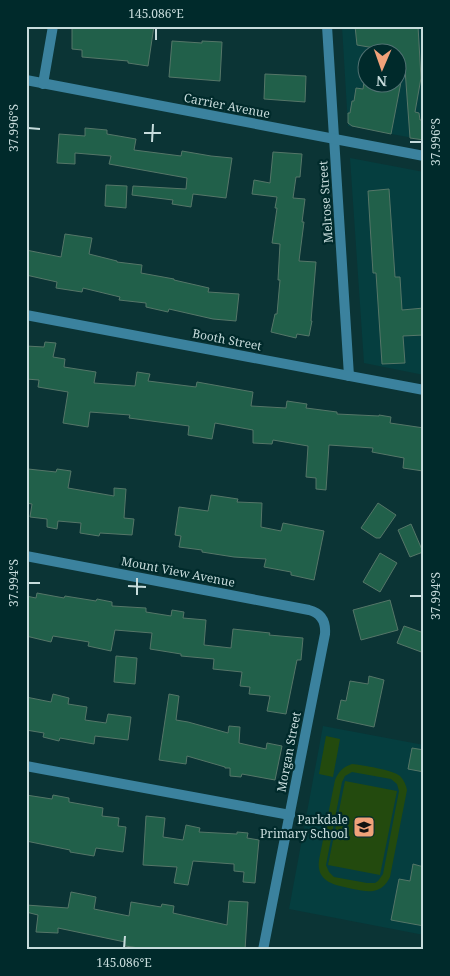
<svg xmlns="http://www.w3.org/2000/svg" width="450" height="976" font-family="'Noto Serif',serif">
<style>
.built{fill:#053e3f;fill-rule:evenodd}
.green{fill:#234a0e;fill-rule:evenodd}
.building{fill:#21604a;stroke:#557668}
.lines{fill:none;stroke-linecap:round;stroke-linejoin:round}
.street{stroke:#3b829e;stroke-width:10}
.ticks{fill:none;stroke:#c7dcdc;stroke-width:2}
.labels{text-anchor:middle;stroke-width:4.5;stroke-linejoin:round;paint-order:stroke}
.street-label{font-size:12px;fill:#c7dcdc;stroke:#002a2b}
.poi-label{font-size:12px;fill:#c7dcdc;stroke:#002a2b;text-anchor:end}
.neatline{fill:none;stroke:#c7dcdc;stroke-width:2}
.ticks-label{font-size:12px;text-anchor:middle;fill:#c7dcdc}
</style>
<rect width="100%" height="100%" fill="#0b3435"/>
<!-- built -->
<g class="built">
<path d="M342,26H424V140L348,126ZM368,52H398V82H368Z"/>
<path d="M350,158L424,172V375L364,363Z"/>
<path d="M323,726L424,745V935L289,909Z"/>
</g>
<!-- green -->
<g class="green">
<path d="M326,736L340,739L333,777L319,774Z"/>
<path d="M352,764C362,765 393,770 400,776C404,780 406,785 407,790L390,877C387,883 383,888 377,890C369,893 361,890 353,889C336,885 316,883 319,860L335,780C339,771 343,767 352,764ZM352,772L391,779L397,784L399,791L383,874L378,881L375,883H367L334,877L329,872L326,865L342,782L345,776Z"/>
<path d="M345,781L397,791L380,875L328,865Z"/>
</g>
<!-- building -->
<g class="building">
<path d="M72,26H154L148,66L128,63V61L82,57V50L72,49Z"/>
<path d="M355,26H418L421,78L415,112L419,113L420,120H424V140L410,138L405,69H398V52L357,45Z"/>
<path d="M172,41L202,43V41L222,42L220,81L169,77Z"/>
<path d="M265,74L306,76L305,102L264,99Z"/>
<path d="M364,82H401L391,134L352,126L348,123V113H350L352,101H354L356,88L363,89Z"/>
<path d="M85,128L107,130V134L136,139L134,150L181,156L182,151L211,156L232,158L226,198L193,194L191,207L172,204L173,200L132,195L133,186L186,189L187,178L109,164L111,156L75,153V164L57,163L59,134L85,136Z"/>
<path d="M273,152L302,154L300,177H296L293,198L305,199L302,222H304L299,261L316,262L311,321H312L309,336L297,334L296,338L271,332L275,314H277L280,280H278L280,244L272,243L277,208H275L277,197L252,194L254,180L270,183Z"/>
<path d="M106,185L127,186L126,208L105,206Z"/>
<path d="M389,189L395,277H400L402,310L424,308V335L403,336L405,363L382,364L376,273H373L368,191Z"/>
<path d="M65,234L92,238L89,254L117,261V262L142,265L141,273L174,279V280L209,288L208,292L239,294L236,321L213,319L169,309L168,312L146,307V303L119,300L120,297L83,288L82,292L56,288L57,282L26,275V250L61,257Z"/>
<path d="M45,342L56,343L53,357L65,359L64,367L96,372L94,383L135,386L137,372L150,374L148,381L196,387L197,382L253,392L251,406L286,408L287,401L307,404L306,408L337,412V414L379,416V415L391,417L390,423L424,428V464L423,471L403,468L404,458L372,452L373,448L329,445L326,490L316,489V478L306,477L308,446L273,440L272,444L253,443V430L215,423L212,439L188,435L189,426L129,418L130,415L90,412L88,427L63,423L68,392L38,387L39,380L26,379V346L44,347Z"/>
<path d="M28,469L56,472L57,469L71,471L68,488L114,496V488L126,489L124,518L134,519L132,535L100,533L99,536L80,533L81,523L58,521L57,529L47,527V519L30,517L32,504L26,503V484Z"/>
<path d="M211,495L238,499L237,502L262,503L261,527L281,531L283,523L324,531L314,580L291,575V572L264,567L266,559L234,557L202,552V550L179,547L181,536L175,535L179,507L208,511Z"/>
<path d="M378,503L396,515L380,538H376L361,528Z"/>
<path d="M411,524L423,552L410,557L398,530Z"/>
<path d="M380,553L397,563L380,592L363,582Z"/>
<path d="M37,593L64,598L65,596L96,601L97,599L112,602V606L146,608V612L171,616L172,610L184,612L183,618L206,620L204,645L231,648L233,629L270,633L269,635L303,638L301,660H297L286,714L267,711L270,696L249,694L250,687L240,686L242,672L213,669L214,659L181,656V654L150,649L152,633L115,630L111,651L88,646L89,642L53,636L51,642L26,636V596L36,598Z"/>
<path d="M390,600L398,630L361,640L353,610Z"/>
<path d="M404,626L424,633V653L397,643Z"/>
<path d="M116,656L137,658L135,684L114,682Z"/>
<path d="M369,676L384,680L374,727L337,719L341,700L346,701L350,681L368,684Z"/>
<path d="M53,694L69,698L68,704L87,707L85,720L106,723L108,714L131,717L128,740L95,736L94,744L60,738L59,741L43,737L44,733L26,730V697L51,702Z"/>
<path d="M169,694L179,696L176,720L188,722L228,733L229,726L240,727L239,743L266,749L267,743L282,746L275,780L242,774L241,777L230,776V768H225V767L187,756L186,764L159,760Z"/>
<path d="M412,748L424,750V772L408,769Z"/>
<path d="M26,795L52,799L53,795L69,798V802L103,808L102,816L119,818L118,826L126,827L123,852L96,848L94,856L70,852V850L26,841Z"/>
<path d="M146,816L165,818L163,837L183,840L186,825L200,828L199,832L237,834V832L248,833L247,838L259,840L255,883L243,882L244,872L234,871V864L193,861L188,885L174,883L177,867L143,865Z"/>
<path d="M413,864L424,867V926L391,920L399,879L410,881Z"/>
<path d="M71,892L96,897L94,909L129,916L131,902L161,907L162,904L174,906L173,913L227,925L229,901L248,902L245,950H166L151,948V950H138L139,948L125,946V942L58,928V933L36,932L38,915L26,912V905L68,908Z"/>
</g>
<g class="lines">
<!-- street -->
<g class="street">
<path d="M327,26L349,376"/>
<path d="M26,80L424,156"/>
<path d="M43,84L53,26"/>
<path d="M26,315L424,390"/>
<path d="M26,556L309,610C321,613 326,621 325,634L263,950"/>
<path d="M26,766L290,815"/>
</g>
</g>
<!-- ticks -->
<path class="ticks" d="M156,40V28M28,128L40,129M144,133H161M152,142L153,124M410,142H422M28,583H40M128,586L146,587M137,595V578M410,596H422M124,948L125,936"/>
<!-- icons -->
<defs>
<g id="school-square" transform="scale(1.125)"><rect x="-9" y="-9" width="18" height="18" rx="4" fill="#f0a27a" stroke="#002a2b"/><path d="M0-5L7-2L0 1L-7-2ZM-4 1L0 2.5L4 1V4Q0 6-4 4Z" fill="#111"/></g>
</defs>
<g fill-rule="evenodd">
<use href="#school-square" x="364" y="827"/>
</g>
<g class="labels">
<!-- street labels -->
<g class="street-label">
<text transform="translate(227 106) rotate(11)" y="4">Carrier Avenue</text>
<text transform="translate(326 202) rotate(-94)" y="4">Melrose Street</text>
<text transform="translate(227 340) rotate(11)" y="4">Booth Street</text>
<text transform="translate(178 572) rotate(11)" y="4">Mount View Avenue</text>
<text transform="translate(289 752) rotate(-79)" y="4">Morgan Street</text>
</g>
<!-- poi labels -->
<g class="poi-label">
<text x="348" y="824">Parkdale<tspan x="348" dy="14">Primary School</tspan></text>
</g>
</g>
<!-- border -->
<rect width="450" height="976" fill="none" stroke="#002a2b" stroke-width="55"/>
<!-- north arrow -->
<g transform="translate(382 68) rotate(182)"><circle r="24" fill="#002a2b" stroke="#507172"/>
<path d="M0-4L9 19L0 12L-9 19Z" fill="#f0a27a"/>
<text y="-8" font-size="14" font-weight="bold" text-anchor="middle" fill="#c7dcdc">N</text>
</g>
<rect x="28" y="28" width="394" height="920" class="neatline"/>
<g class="ticks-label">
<text x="156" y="18">145.086°E</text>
<text transform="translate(14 128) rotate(-90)" y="4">37.996°S</text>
<text transform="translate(436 142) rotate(-90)" y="4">37.996°S</text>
<text transform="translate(14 583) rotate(-90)" y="4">37.994°S</text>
<text transform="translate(436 596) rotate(-90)" y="4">37.994°S</text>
<text x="124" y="967">145.086°E</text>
</g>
</svg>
